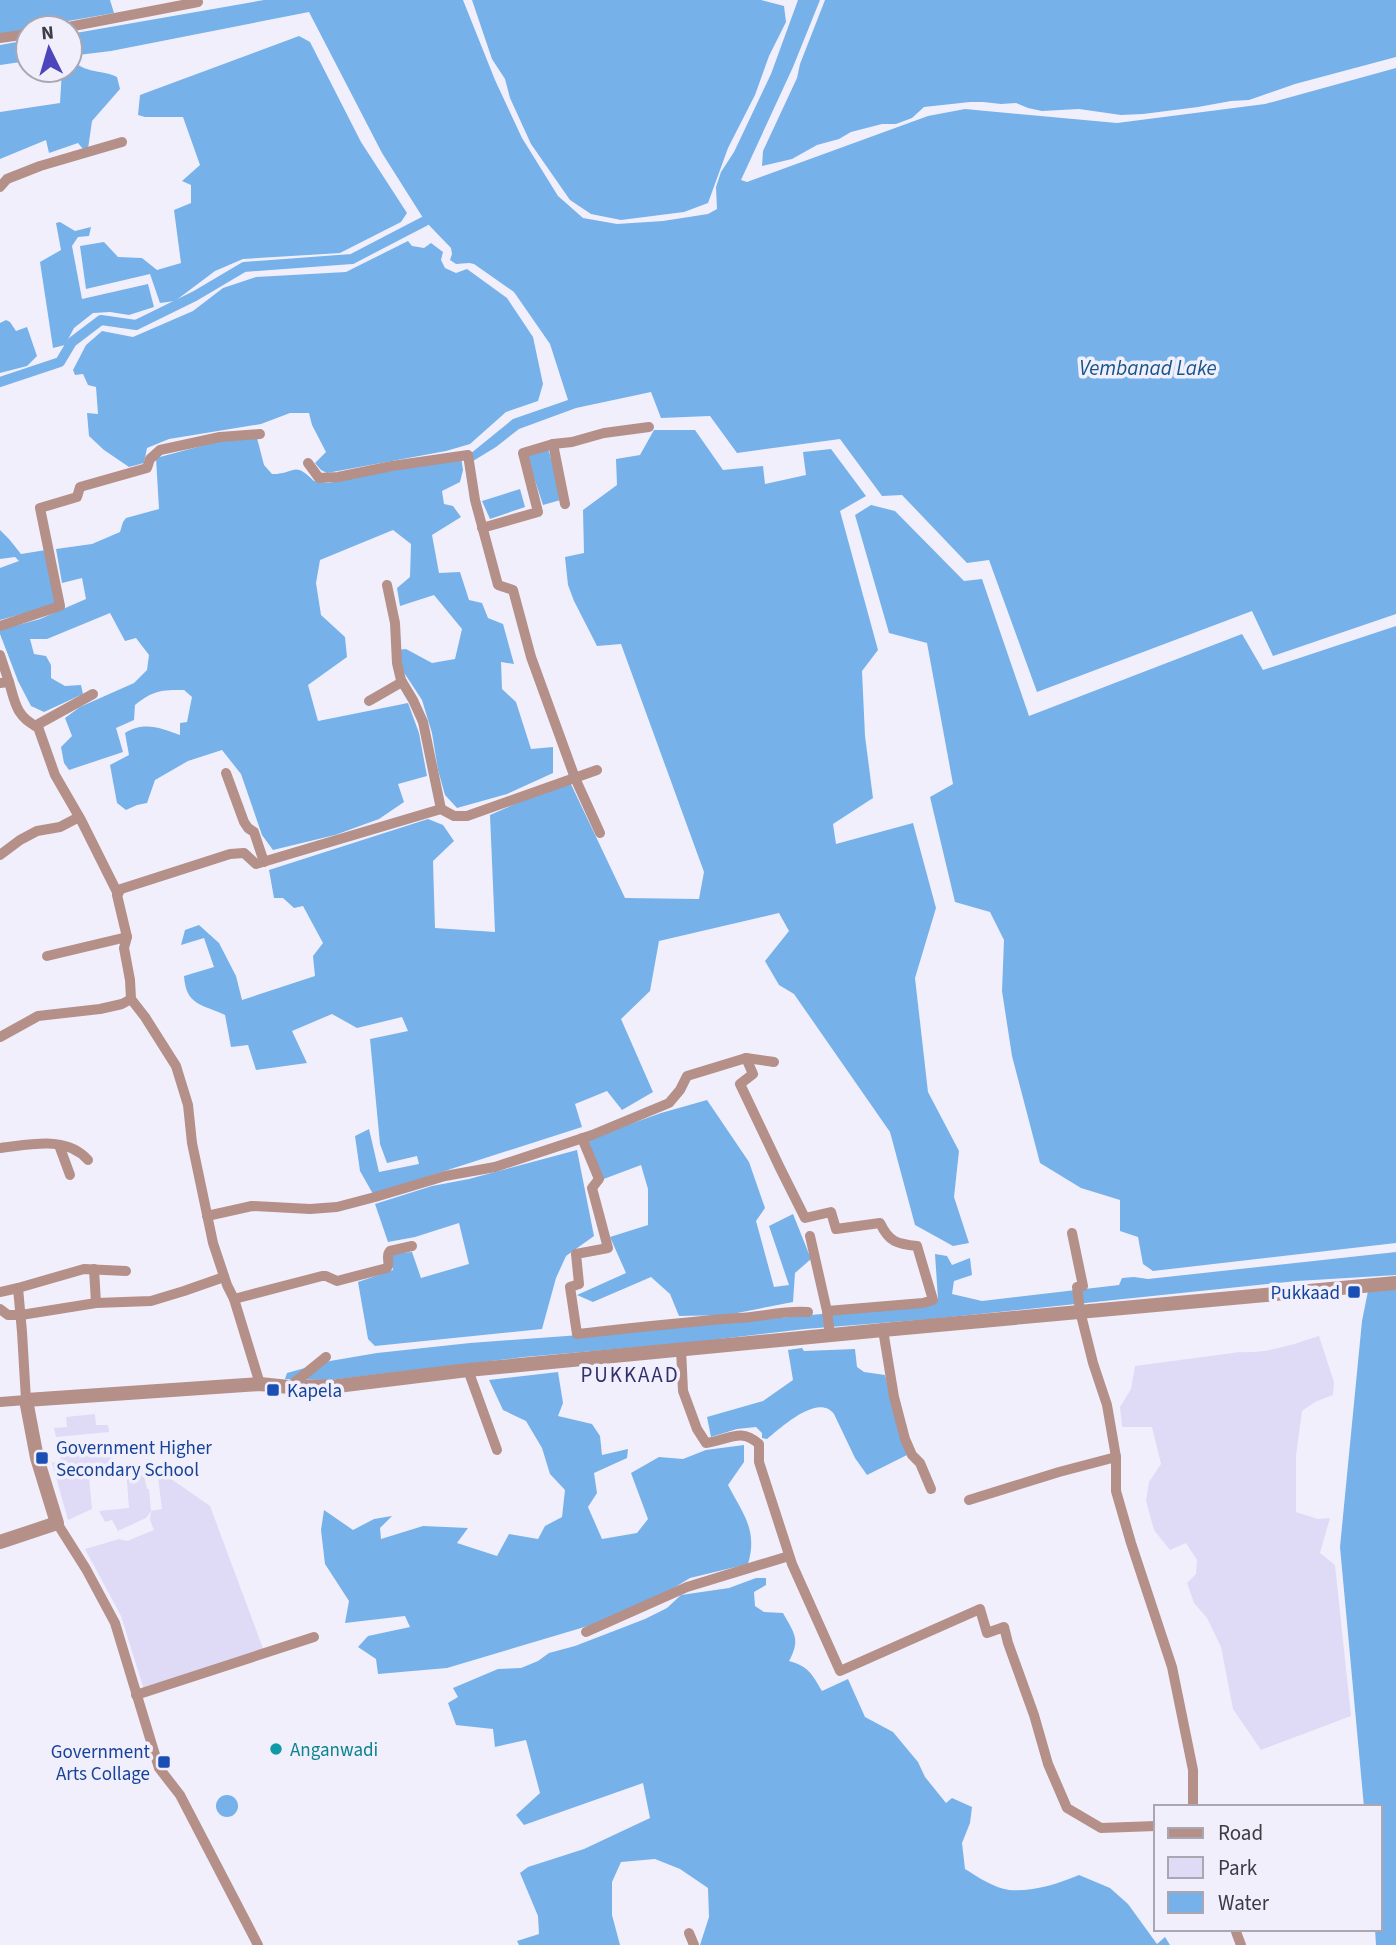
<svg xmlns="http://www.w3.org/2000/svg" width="1396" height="1945" font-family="'Source Sans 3',sans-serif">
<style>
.green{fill:#dfdaf6}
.water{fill:#76b1ea}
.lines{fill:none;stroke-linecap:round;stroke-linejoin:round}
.canal{stroke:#76b1ea;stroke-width:10}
.minor{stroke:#b59089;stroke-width:10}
.tertiary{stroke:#b59089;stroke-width:14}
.transit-dot{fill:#1a4fb4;stroke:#f2effd;stroke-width:2.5}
.culture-dot{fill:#0f9aa8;stroke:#f2effd;stroke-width:2.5}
.labels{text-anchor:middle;stroke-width:7;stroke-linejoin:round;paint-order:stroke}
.transit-label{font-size:19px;fill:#164399;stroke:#f2effd;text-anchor:end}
.culture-label{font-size:19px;fill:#0d838f;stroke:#f2effd;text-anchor:start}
.water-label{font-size:21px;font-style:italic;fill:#155589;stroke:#f2effd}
.neighbourhood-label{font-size:21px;letter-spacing:2px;fill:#31306b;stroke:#f2effd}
</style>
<rect width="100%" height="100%" fill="#f2effd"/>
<!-- green -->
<g class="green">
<path d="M1319,1336L1334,1382L1333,1395L1315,1402L1302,1411L1296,1456V1512L1318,1519L1330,1518L1320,1553L1335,1565L1351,1716L1261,1750L1233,1709L1221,1647L1207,1618L1194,1603L1187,1583L1196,1574L1197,1560L1186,1543L1170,1550L1154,1530L1146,1501L1149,1482L1161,1464L1152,1427H1122L1120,1407L1131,1389L1135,1366L1240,1352C1266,1354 1294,1344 1319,1336Z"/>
<path d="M95,1414L96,1425H108L109,1432L56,1437L54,1428L67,1427L66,1417Z"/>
<path d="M110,1445L112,1464L88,1466L92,1509L68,1520L52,1463L61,1461L59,1450Z"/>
<path d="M142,1466L147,1489H149L151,1511L162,1509L157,1469L210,1506L264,1651L145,1693L121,1616L85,1549L119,1539L127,1541L154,1530L150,1520L151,1511L146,1518L118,1531L112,1520L105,1522L99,1511L129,1508L126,1468Z"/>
</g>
<!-- water -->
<g class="water">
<path d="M0,0H110L114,13L28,28V29L0,35Z"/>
<path d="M264,0H463L495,80L522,138L558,196L583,218L617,224L663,221L708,214L717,209L716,187L721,172L734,152L771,74L798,0H820L793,67L741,180L747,182L928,116L965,109L1117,123L1265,104L1396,68V614L1273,656L1252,611L1037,692L989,560L967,563L902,495L882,496L840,439L737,453L710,416L661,418L651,392L576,408L519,429L496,447L473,461L470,454L513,419L568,400L550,344L514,292L474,264L469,263L456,264L450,260L452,254L451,248L425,221L382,153L309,12L111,51L70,56V34Z"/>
<path d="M472,0H761L784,6L786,22L769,56L755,95L728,148L708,203L684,212L621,220L591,214L570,200L531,144L510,98L505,79L492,59Z"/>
<path d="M825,0H1396V57L1295,84L1249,100L1231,101L1198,107L1143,114L1121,115L1079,109L1042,111L1028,108L1016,103L1001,104L983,102H970L924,107L912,118L896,124H882L851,132L839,139L817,145L792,159L762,166L763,151L797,78L800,64Z"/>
<path d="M299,36L310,42L361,142L407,213L401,222L340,253L243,259L215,271L175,301L160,303L150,274L86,289L80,246L104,242L118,257L142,258L157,270L181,263L174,210L191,203V185L182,181L200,165L183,117H145L138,115L140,95Z"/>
<path d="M28,40V61L0,65V45Z"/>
<path d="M70,63C77,63 80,67 87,69C98,73 104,71 117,77L120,89L92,121L88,149H83L78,143L49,153L46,140L0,159V112L60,103L62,70H70Z"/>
<path d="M60,222L75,231L91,227L89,236L78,237L72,246L82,299L148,284L154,307L129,315L110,312L93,313L74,328L65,345L53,348L40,262L61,250L56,223Z"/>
<path d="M408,241L412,246L424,248L431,243L443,252L441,260L445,268L456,273L467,269L507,298L533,337L543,384L538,401L506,412L470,444L446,451L327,473L321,470L315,463L326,452L312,425L309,413H290L261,424L169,439L147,448L144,463L129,467L104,450L89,436L87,413L98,414L96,387L88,385L83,374L75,375L73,370L86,345L102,331L133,337L193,311L223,288L256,277L346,272Z"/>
<path d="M6,320L10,322L16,331L27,327L37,356L27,366L0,373V323Z"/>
<path d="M654,430H695L723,470L763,466L765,484L806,475L803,452L831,449L866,496L840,511L878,650L862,671L865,736L873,798L833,824L836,844L913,823L936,908L915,978L928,1092L959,1151L954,1197L969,1243L953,1246L915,1225L890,1132L794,994L779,985L765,961L789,931L779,913L659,941L650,991L621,1019L653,1092L622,1110L607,1091L575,1104L582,1127L373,1194L360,1171L355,1136L369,1129L379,1172L419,1164L417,1156L387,1163L380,1144L370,1039L408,1031L402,1017L357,1028L332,1014L292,1031L307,1063L256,1070L248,1045L231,1047L225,1015C201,1004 186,1005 184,976L214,967L204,938L181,945L185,930L199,925L219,943L236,976L242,1000L315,976L313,956L323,943L303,906L294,908L283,898H274L269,870L428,819L443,825L454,841L433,861L435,928L495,932L490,815L569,780L625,898L699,899L704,872L621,644L597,646L574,601L568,585L565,557L584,553L583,510L617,485L616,459L640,455Z"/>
<path d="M257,438L264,465L272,474C296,474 293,460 314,481L328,483L461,457L463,470L460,482L442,491L444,504L453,506L461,517L432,535L439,573L460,572L469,600L482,603L488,618L503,624L514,664L501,662L502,689L516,702L531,749L553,747V773L507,794L457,808L445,795L438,770L432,733L422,700L401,668L397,650L406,649L432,663L455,659L462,629L434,595L400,606L397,588L410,577L411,544L393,530L320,560L316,583L321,615L345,637L347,657L308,685L318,721L408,703L419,733L427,776L398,784L404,802L379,819L335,835L273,850L262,835L241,774L222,750L188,761L155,780L147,803L137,805L126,810L117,803L110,765L129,755L125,733C144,721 161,728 180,735V723L187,722L192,697L184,690C161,690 154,690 135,705L134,720L116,728L123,752L69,770L64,763L61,747L72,736L65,718L80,707L134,683L147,670L149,655L136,638L125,641L110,613L47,639H30L34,654L46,656L51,665V678L65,686L81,685L83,694L44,712L31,706L18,681L0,634V630L40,619L86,599L82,578L62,583L56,549L92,544L120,532L123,522L126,518L159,509L156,458L220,441Z"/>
<path d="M548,449L564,499L543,505L527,456Z"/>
<path d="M520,489L525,507L490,519L482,501Z"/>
<path d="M871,505L895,511L964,581L982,579L1029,716L1242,634L1263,670L1396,626V1243L1153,1271L1143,1264L1138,1237L1120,1231V1200L1081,1188L1040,1163L1012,1056L1002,991L1004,940L990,912L955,902L930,797L953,784L927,643L889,633L855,515Z"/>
<path d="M0,530L9,539L21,554L46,550L57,604L0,620V568L19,561L15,557L0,559Z"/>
<path d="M707,1100L749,1162L765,1208L756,1221L774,1287L789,1285L769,1226L793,1214L811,1259L795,1273L793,1302L727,1315L679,1316L670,1294L651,1277L593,1302L577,1295L626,1273L610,1237L648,1225V1189L641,1165L601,1180L586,1140L661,1113Z"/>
<path d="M577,1150L594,1236L566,1256L556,1278L542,1329L375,1346L368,1339L358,1282L393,1270L389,1254L412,1252L421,1278L469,1264L459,1223L415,1237L388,1242L375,1204L432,1186L469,1179Z"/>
<path d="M1396,1252V1275L1297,1281L931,1319L805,1329L686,1343L524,1357L330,1380L285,1379L287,1373L330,1361L377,1353L470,1343L635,1331L930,1304L938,1299L935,1254L947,1256L952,1265L970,1258L972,1275L954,1281L952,1294L982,1301L1119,1285L1122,1278L1134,1277L1148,1279Z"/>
<path d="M1396,1287V1945H1376L1375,1929H1380V1807H1364L1340,1547L1362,1321L1368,1291Z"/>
<path d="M802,1348L804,1351L855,1349L857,1367L864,1372L885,1375L907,1455L867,1475L855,1458L834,1414C818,1393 782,1427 767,1439L762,1438V1433L756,1427L737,1429L711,1437L707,1417L763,1401L793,1380L788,1350Z"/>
<path d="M558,1372L563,1403L558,1416L592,1424L600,1436L602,1455L628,1449L627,1458L594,1473L597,1493L588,1507L602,1539L637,1533L648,1519L631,1473L659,1457L683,1459L706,1450L744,1445V1462L728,1485C743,1514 758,1530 748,1564L690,1578L664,1594L608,1620L447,1668L378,1674L376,1659L358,1647L368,1636L410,1627L405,1616L345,1623L349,1601L325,1564L321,1530L324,1510L353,1530L374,1519L392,1516L380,1528L381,1539L423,1526L468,1528L457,1543L497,1556L509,1534L538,1539L545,1526L562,1517L565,1490L550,1474L542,1448L526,1421L503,1410L489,1380Z"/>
<path d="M756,1578H766V1585L754,1592L755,1606L764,1612L783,1613C794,1633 801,1639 789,1661C808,1666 812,1674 822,1691L848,1679L865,1717L893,1732L918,1762L925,1777L946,1803L952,1798L972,1807L970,1823L962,1843L965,1869C978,1877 994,1888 1009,1890C1033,1892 1057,1884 1079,1875L1110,1888L1128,1904L1157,1944L1165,1937L1170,1945H700L709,1917L708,1888L680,1869L655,1859L621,1862L612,1882V1915L620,1945H519L517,1941L539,1934L538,1916L520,1873L528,1867L584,1849L650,1818L643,1783L524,1825L516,1815L540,1793L526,1740L495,1747L493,1729L456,1725L448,1703L458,1697L453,1688L498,1669L521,1668L538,1661L549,1653L575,1646L645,1619L667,1608L681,1595L729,1588Z"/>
<circle cx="227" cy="1806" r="11"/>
</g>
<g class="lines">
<!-- canal -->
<path class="canal" d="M0,382L60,362L72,342L101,320L136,325L195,296L244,267L352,259L425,221"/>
<!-- minor -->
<g class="minor">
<path d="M63,28L198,2"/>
<path d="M0,38L28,34"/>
<path d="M0,187L7,179L40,166L122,142"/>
<path d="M553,444L572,442L604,433L649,427"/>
<path d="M308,463L319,478L338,477L392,466L468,455L475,500L498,585L513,590L531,657L575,778L600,833"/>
<path d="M482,528L538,512L523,453L553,444L565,504"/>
<path d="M387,585L395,623L397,663L401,680L413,700L423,722L441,809"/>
<path d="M0,626L60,606L40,508L77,497L80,487L147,468L150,459L160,450L220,437L260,434"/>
<path d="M0,655L9,682"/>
<path d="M0,683L9,682C15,702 16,717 38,727L55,775L81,820L118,894"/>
<path d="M369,701L402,682"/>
<path d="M35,726L93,694"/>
<path d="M226,773L244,822L248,828L254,832L264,862"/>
<path d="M0,855L20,840L37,831L60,827L79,817"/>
<path d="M47,956L127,937"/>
<path d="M0,1037L38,1016L100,1009L122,1004L131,999"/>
<path d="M746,1058L774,1062"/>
<path d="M582,1138L599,1179L592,1188L608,1248L576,1254L579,1284L570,1287L577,1334C631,1328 684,1322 738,1318C762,1317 784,1310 808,1312"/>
<path d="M59,1145L70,1175"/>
<path d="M0,1148C29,1145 66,1135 88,1160"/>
<path d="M207,1216L252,1206L310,1209L337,1207L375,1197L445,1176L495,1167L592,1135L669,1103L680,1090L687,1076L746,1058L753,1074L740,1084L780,1168L805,1218L831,1212L836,1229L880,1223C889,1242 897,1244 917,1246L933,1300L923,1303L827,1311"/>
<path d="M1072,1233L1083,1286L1077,1287L1080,1311L1093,1363L1107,1405L1116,1457V1491L1131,1543L1172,1667L1193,1770V1807"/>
<path d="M810,1236L827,1311L830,1335"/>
<path d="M94,1269L96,1303"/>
<path d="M18,1288L84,1269L126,1271"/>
<path d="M0,1292L18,1288L22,1332L26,1400L0,1402"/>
<path d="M234,1299L227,1285L213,1243L192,1143L188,1105L176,1066L145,1017L131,999L130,980L124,948L127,937L117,895L121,889L230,854L244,853L256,864L441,809L454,816H467L597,770"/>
<path d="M0,1309L8,1315H21L96,1303L151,1301L184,1291L224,1277"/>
<path d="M883,1330L894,1397L905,1439L912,1455L920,1463L931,1489"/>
<path d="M681,1349L683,1391L697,1429L706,1443C729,1440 740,1427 759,1444V1462L792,1564L840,1671L980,1609L987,1633L1004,1627L1008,1643L1034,1715L1048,1764L1067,1808L1101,1828L1156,1826"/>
<path d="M468,1370L497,1450"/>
<path d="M260,1384L234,1299L322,1276H326L337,1281L387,1268C391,1263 385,1256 390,1251L412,1246"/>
<path d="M289,1387L326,1357"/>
<path d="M969,1500L1059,1472L1116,1457"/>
<path d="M57,1523L86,1569L115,1623L159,1768L180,1795L258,1945"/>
<path d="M586,1632L687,1587L789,1556"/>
<path d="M136,1695L314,1637"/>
<path d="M1235,1929L1241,1945"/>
<path d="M689,1933L694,1945"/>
</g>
<!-- tertiary -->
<path class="tertiary" d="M0,1542L57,1523L37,1458L26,1400L260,1384L289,1387L337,1386L468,1370L883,1330L1396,1283"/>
</g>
<!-- markers -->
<g class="transit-dot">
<rect x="1347" y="1285" width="14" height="14" rx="3.5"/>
<rect x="266" y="1383" width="14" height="14" rx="3.5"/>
<rect x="35" y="1451" width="14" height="14" rx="3.5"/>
<rect x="157" y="1755" width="14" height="14" rx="3.5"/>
</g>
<circle class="culture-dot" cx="276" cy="1749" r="7"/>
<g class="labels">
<!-- transit labels -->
<g class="transit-label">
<text x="1340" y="1299">Pukkaad</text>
<text x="287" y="1397" text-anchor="start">Kapela</text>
<text x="56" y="1454" text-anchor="start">Government Higher<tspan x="56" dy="22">Secondary School</tspan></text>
<text x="150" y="1758">Government<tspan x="150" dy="22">Arts Collage</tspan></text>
</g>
<!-- culture labels -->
<g class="culture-label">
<text x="290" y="1756">Anganwadi</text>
</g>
<!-- water labels -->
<g class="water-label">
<text x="1148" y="375">Vembanad Lake</text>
</g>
<!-- neighbourhood labels -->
<g class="neighbourhood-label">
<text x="630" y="1382">PUKKAAD</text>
</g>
</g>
<!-- legend -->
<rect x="1154" y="1805" width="228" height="126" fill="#f2effd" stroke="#aaa7b3" stroke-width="2"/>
<rect x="1168" y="1828" width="35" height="10" fill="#b59089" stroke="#aaa7b3" stroke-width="2"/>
<text x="1218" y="1840" font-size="21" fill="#3d3b44">Road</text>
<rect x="1168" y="1857" width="35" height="21" fill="#dfdaf6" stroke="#aaa7b3" stroke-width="2"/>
<text x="1218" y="1875" font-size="21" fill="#3d3b44">Park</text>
<rect x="1168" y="1892" width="35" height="21" fill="#76b1ea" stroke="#aaa7b3" stroke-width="2"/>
<text x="1218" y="1910" font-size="21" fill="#3d3b44">Water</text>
<!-- north arrow -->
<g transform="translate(49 49) rotate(355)"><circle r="33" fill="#f2effd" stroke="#aaa7b3" stroke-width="2"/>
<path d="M0-5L12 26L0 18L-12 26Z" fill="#4d45bc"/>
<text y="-10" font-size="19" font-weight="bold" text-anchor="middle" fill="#3d3b44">N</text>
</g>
</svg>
